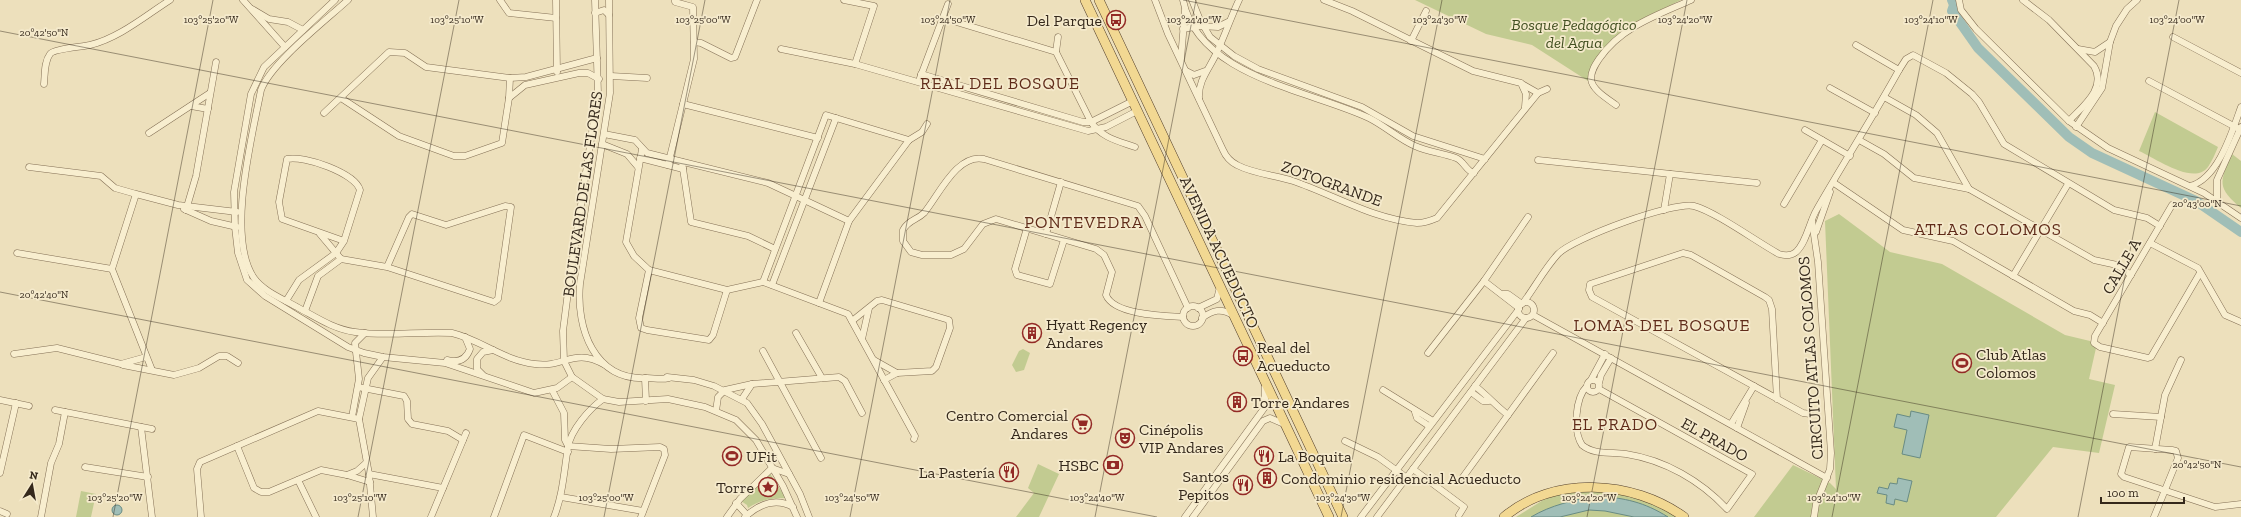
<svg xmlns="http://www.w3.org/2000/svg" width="2241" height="517" font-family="'Zilla Slab',serif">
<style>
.green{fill:#c2cb91}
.water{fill:#a0beb7;stroke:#688b84}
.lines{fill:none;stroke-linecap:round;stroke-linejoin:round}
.river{stroke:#a0beb7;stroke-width:10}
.street-casing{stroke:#847056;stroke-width:7}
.primary-casing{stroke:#523e2b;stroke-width:10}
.street{stroke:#f8eecf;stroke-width:6}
.primary{stroke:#f2d892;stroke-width:9}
.ticks{fill:none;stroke:#34281b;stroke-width:1;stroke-opacity:0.45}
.labels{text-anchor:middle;stroke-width:3.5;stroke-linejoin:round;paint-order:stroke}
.poi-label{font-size:16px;fill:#34281b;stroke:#f5eacc;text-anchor:start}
.park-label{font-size:16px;font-style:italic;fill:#425021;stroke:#f5eacc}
.street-label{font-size:16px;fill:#34281b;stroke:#f5eacc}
.neighbourhood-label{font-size:17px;letter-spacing:1px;fill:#602c1a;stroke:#f5eacc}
.ticks-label{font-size:10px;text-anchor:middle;fill:#34281b;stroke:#f5eacc;stroke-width:3.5;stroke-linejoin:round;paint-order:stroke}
</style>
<rect width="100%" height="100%" fill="#ede0bc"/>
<!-- green -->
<g class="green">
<path d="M1415,0H1681C1641,20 1600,33 1588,81L1532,45L1486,34Z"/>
<path d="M2155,112L2218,147C2215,154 2212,161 2208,167C2194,186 2155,158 2139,151Z"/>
<path d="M2232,154L2241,161V208C2217,188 2219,182 2232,154Z"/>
<path d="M1839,214L1890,252L1942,264L2065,335L2090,341L2096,348L2089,379L2115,385L2099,453L2053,447L1996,517H1754L1793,465L1830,483L1836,489L1825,221Z"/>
<path d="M1023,349L1030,353L1024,370L1016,372L1012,365L1019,351Z"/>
<path d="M1038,464L1059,474L1039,517H1016L1034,493L1028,488Z"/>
<path d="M769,472L786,498C771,498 760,500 748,508L747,505L741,501Z"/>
<path d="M81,491L96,494L91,517H76Z"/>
<path d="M1622,491L1681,517H1516L1556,492Z"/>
</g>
<!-- water -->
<g class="water">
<path d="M1911,411L1929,415L1920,458L1902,454L1907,430L1894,427L1897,414L1910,417Z"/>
<path d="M1898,478L1912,481L1907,502L1895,499L1894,505L1886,503L1887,495L1877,493L1879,487L1888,489L1890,483L1897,484Z"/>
<path d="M1597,496C1625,498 1644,502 1668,517H1634L1605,511L1589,510L1560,517H1531C1551,505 1574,500 1597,496Z"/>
<circle cx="117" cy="510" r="5"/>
</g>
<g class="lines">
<!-- river -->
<path class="river" d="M1952,0L1954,5L1952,11L1978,48L2069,137L2092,153L2196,201L2241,232"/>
<!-- street casing -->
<g class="street-casing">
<g id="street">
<path d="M243,0L285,47"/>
<path d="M335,0L264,67L251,94L234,192L235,227L238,253L247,280L265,296L348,347L364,353L383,357L445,363L534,393L557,388L572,377"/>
<path d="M348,0C325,21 271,63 261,90C252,137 226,237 254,278C263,291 283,299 297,307C316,317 333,329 355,332C387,337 420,331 452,333C481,340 505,361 535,364C566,368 573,347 605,365"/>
<path d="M500,0L509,13L556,18"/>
<path d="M556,0L557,72"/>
<path d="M595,0L598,93L569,284L563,331L564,361L572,377L603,399L619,402L668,399L705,407L736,420L756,440L783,486L797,517"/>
<path d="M609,0L610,93L580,284C576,328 594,381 647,378C654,378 661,380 669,378"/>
<path d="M844,0L874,6L855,64"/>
<path d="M1155,0L1168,34L1223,150C1226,157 1231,162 1237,165C1254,174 1275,175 1293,181C1334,195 1373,219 1417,223C1424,223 1430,221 1437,218L1538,93L1547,89"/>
<path d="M1183,0C1198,77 1310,90 1369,118C1385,126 1399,139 1415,146C1428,152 1443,153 1456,158C1464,161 1466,171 1474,173"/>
<path d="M1192,0L1200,20L1210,37L1234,56L1258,69L1362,107L1413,136L1485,159"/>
<path d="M1324,0L1352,11L1473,71L1521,83L1526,94L1525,107"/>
<path d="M1959,0L1961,10L1976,29L2069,121L2108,148L2204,193L2241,218"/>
<path d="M2023,0L2049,20L2094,66C2107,88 2083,106 2069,121"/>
<path d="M252,9L269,19L288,22L303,30"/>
<path d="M595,13L604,10L609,15"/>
<path d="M943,18L1056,52"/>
<path d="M1183,29L1200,26L1218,27L1228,22"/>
<path d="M1058,37L1056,52L1091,122C1102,138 1118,141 1135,147"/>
<path d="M2173,37L2241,73"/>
<path d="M1411,41L1426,11"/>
<path d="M694,42L701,43L731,58L735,57L757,0"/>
<path d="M1856,45L1899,70"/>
<path d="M781,49L855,64L1088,131L1106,127L1137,111"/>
<path d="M2078,49L2095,52L2110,42"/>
<path d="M1181,59L1185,10"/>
<path d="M1186,71L1194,75L1205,71"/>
<path d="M921,74L1083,122H1091L1133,101"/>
<path d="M611,76L647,78"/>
<path d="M920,78L948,4"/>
<path d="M2149,81L2241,130"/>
<path d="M44,84C45,74 44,62 50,54C53,49 81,47 90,45C119,38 145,16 170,0"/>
<path d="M1522,84L1538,93"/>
<path d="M1830,88L1875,113"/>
<path d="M1884,97L1916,115L1937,133L1969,189L2094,260L2117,265L2131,275"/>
<path d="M341,98L399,136L454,156H465L502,143L509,98L510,78"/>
<path d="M509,98L525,85L579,73H588L599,79"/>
<path d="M1199,98C1198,80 1210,68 1217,52C1225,35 1231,17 1239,0"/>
<path d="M683,104L818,138"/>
<path d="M1616,105C1608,99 1592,90 1591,79C1591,71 1595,65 1599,59C1621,27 1657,15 1691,0"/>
<path d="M191,106L208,109"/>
<path d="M324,113L389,52L405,53L426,67L510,78L526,77L597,58"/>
<path d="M2076,127L2102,88L2110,42L2116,26L2127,9L2137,0"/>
<path d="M1805,130L1850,156"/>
<path d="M149,133L210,93"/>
<path d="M604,134L635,140L647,153L768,183L849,221"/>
<path d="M1859,140L1884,154L1914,178L1969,189"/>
<path d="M602,144L627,154L638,167"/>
<path d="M642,149L626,242L634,256L649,270L727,290L763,282L848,314L915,436L914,439"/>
<path d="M640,158L683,169"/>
<path d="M1538,160L1757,183"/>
<path d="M682,162L691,222L748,236L775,249"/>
<path d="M668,165L694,59L693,7L675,2V0"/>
<path d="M29,167L101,176L115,188L136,194L178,205L237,212"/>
<path d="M1834,183L1903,230L1953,241L2074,311L2090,315L2103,323"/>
<path d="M2190,186C2218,179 2232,132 2241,107"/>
<path d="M136,194L112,269L152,370"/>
<path d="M2217,201V180L2241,127"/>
<path d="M1784,204L1822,140"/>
<path d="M2172,205L2095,336L2094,343L2100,347L2148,358L2151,357L2200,273"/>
<path d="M184,209L211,221L237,227"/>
<path d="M186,210L196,176L216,62"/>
<path d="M1664,210L1670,174"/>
<path d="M1812,221L1818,262L1831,453L1830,469L1816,504L1814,517"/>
<path d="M1027,228L1015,269L1017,275L1050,284L1064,240"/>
<path d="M1816,232L1830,192"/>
<path d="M320,234L341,259L387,267L494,302L498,299L511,207L505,206L446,225L412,214L409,217L387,267"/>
<path d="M1046,234L1061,182"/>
<path d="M2150,243L2198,268L2225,315L2241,322"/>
<path d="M17,253L112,269"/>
<path d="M649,270L639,318L641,328L647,330L709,340L713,335L727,290"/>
<path d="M2013,276L2068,184"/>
<path d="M1484,281L1519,308"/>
<path d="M763,282L826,115L909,140"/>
<path d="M772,285L836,118"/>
<path d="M1503,294H1508L1522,304"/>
<path d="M286,301L299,280L336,253L344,241L360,190C355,173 304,155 287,159L279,202L282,219L344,241"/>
<circle cx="1526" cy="310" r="8"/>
<path d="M819,303L849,221L909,140L922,132L927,124"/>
<path d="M1523,303C1535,287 1545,268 1558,254C1573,238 1674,201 1694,206C1716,212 1757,242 1779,254C1785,256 1791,256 1796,252C1807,242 1809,222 1817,209C1844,162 1873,117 1899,70L1906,59L1913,55L1946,73L1972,94L1979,102L2004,144L2114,210L2147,218L2160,226"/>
<circle cx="1193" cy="316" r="10"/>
<path d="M1198,308L1217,299L1220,287"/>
<path d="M305,311L318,276L341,259"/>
<path d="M1533,315L1827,478"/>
<path d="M1183,317C1164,316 1114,315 1106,295L1112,272L1104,255L1096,249L996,219L983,224L964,249L951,255H922L911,252L903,241V230C908,220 917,220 924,213C939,195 957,153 984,159L1138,206L1145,216L1188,308"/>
<path d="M1202,318C1213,310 1221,308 1233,315"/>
<path d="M852,321L877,301L882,300L949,320L950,328L936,367L932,371L897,373L884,380"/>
<path d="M796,333L822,378"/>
<path d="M862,339L869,308"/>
<path d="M763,351L821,458"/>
<path d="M1428,353L1484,281L1528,217"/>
<path d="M14,354L57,348L121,364L146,357"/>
<path d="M447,360C458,363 466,360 470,349L465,337"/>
<path d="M874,360L897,373"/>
<path d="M123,365L174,375L199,368L219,356H227L238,363"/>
<path d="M483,375L477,369V359L483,352L493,350"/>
<path d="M667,377L694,380L714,386L747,403L762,424L800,494L809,517"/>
<path d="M645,378L646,401"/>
<circle cx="1593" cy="386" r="6"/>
<path d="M1591,380L1605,354"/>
<path d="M1599,383L1601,375L1611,358"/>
<path d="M1475,386C1487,395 1496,406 1508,415"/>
<path d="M1587,386C1575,398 1573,431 1582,445C1594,455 1611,452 1626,454C1665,460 1701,481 1727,509L1752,474L1599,389"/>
<path d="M358,387L404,396L407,401L408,419L412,424L448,431L463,440"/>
<path d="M552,390L564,413L565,440L568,446"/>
<path d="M1383,390L1433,421"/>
<path d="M1471,392L1483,401H1489"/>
<path d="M742,399L752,384"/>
<path d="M1777,399L1772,309L1769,300L1765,297L1691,255L1683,253L1590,284L1589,290L1592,297L1803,413L1810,414"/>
<path d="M0,400L29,406"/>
<path d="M55,410L152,429"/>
<path d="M716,411L718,397L725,390L752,384L839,377L845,381L862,413"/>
<path d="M1415,412L1417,418L1429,426"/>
<path d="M2113,414L2161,417"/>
<path d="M352,417L359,379L355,343L365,333"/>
<path d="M1731,424L1754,386"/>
<path d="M141,427L152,517"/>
<path d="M1737,428L1746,403"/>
<path d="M1345,441L1378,457L1407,478"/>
<path d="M237,446L254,488L261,492H269L321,470L347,475L370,482"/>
<path d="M568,446L611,449L660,447L664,449L665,455L641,517"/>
<path d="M2155,449L2165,395L2181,360"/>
<path d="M85,467L148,477"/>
<path d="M1413,469L1464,507L1459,515"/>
<path d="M0,473L16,403"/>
<path d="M369,474L443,488"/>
<path d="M347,475L357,471L366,463"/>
<path d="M1463,477L1553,353"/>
<path d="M298,480L316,517"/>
<path d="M561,497L643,511"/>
<path d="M736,503L747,515"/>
<path d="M0,511L7,514"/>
<path d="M41,517L51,463L59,444L65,412"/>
<path d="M201,517L197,469L200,462L318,411L359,419"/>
<path d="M373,517L369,474L359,419L368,378L383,357"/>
<path d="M431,517L466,433"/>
<path d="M494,517L524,435L568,452"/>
<path d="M554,517C563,494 564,471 568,447C571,430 589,409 603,399"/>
<path d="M727,517L740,499L772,468L789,474"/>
<path d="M745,517C758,505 775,497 793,507"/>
<path d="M1185,517L1265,407V387"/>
<path d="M1193,517L1263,421L1270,418L1284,424"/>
<path d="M1361,517L1519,309"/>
<path d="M1377,517L1526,318"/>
<path d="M2154,517L2178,458L2176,451L2172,450L2129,447L2121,474L2124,477L2215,507L2241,504"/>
</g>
</g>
<!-- primary casing -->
<g class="primary-casing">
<g id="primary">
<path d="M1085,0L1329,517"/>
<path d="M1099,0L1343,517"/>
<path d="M1504,517C1554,475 1633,480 1684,517"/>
</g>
</g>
<!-- street -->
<use href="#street" class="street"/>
<!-- primary -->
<use href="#primary" class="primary"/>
</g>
<!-- ticks -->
<path class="ticks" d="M1183,0L2241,206M0,31L2241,467M0,292L1157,517M113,517L213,0M358,517L459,0M604,517L705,0M850,517L950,0M1095,517L1196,0M1341,517L1442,0M1587,517L1687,0M1832,517L1933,0M2078,517L2179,0"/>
<!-- icons -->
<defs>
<g id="bus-ring" transform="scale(1)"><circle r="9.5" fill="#f5eacc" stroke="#932a26" stroke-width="1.5"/><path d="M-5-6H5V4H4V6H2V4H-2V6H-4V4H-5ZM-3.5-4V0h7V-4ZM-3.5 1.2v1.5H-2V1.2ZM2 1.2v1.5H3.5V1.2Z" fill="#932a26"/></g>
<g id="building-ring" transform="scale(1)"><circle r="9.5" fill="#f5eacc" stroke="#932a26" stroke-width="1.5"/><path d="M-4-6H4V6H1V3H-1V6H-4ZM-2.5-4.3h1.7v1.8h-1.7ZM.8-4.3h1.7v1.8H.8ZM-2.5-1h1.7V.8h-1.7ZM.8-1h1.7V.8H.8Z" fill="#932a26"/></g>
<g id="stadium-ring" transform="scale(1)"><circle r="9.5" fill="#f5eacc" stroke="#932a26" stroke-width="1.5"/><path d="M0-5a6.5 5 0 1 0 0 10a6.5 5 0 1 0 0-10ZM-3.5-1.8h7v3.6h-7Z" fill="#932a26"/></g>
<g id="supermarket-ring" transform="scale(1)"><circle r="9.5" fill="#f5eacc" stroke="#932a26" stroke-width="1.5"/><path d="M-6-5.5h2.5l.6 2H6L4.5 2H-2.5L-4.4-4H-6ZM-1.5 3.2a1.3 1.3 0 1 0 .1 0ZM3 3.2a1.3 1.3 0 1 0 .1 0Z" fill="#932a26"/></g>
<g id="theatre-ring" transform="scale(1)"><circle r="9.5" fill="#f5eacc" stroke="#932a26" stroke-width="1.5"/><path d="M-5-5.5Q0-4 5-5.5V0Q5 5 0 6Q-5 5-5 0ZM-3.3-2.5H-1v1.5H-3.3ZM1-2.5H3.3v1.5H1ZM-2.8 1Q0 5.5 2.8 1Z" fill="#932a26"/></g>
<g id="restaurant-ring" transform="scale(1)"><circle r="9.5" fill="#f5eacc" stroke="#932a26" stroke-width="1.5"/><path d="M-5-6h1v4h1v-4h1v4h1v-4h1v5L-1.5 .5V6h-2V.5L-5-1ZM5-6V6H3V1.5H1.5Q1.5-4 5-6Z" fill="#932a26"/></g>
<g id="bank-ring" transform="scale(1)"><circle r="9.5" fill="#f5eacc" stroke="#932a26" stroke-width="1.5"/><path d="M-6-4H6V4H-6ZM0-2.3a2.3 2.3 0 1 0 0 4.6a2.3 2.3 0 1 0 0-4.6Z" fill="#932a26"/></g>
<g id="sight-ring" transform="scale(1)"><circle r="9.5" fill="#f5eacc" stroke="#932a26" stroke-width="1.5"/><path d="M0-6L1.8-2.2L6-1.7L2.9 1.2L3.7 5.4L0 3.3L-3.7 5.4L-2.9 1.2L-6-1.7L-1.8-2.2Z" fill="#932a26"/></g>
</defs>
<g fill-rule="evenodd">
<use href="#bus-ring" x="1116" y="20"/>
<use href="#building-ring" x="1032" y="333"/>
<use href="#bus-ring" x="1243" y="356"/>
<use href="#stadium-ring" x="1962" y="363"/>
<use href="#building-ring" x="1237" y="402"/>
<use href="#supermarket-ring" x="1082" y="424"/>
<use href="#theatre-ring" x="1125" y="438"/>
<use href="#stadium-ring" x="732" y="456"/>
<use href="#restaurant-ring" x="1264" y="456"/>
<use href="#bank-ring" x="1113" y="465"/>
<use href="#restaurant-ring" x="1009" y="472"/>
<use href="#building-ring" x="1267" y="478"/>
<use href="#restaurant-ring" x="1243" y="485"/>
<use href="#sight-ring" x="768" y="487"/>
</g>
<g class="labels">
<!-- poi labels -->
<g class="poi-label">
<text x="1102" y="26" text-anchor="end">Del Parque</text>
<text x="1046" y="330">Hyatt Regency<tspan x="1046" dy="18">Andares</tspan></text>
<text x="1257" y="353">Real del<tspan x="1257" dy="18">Acueducto</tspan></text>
<text x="1976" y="360">Club Atlas<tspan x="1976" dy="18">Colomos</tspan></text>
<text x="1251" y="408">Torre Andares</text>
<text x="1068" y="421" text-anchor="end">Centro Comercial<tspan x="1068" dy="18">Andares</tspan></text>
<text x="1139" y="435">Cinépolis<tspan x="1139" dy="18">VIP Andares</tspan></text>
<text x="746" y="462">UFit</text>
<text x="1278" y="462">La Boquita</text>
<text x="1099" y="471" text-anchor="end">HSBC</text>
<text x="995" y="478" text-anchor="end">La Pastería</text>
<text x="1229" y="482" text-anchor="end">Santos<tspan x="1229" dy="18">Pepitos</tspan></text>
<text x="1281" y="484">Condominio residencial Acueducto</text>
<text x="754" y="493" text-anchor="end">Torre</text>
</g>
<!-- park labels -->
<g class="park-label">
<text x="1574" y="30">Bosque Pedagógico<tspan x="1574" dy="18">del Agua</tspan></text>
</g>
<!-- street labels -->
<g class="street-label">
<text transform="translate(1332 183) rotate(20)" y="6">ZOTOGRANDE</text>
<text transform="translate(582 194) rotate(-82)" y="6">BOULEVARD DE LAS FLORES</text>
<text transform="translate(1220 252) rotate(65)" y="6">AVENIDA ACUEDUCTO</text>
<text transform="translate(2121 266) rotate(-60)" y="6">CALLE A</text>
<text transform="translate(1810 358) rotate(-94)" y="6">CIRCUITO ATLAS COLOMOS</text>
<text transform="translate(1715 439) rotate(29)" y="6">EL PRADO</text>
</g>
<!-- neighbourhood labels -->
<g class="neighbourhood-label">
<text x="1000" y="89">REAL DEL BOSQUE</text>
<text x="1084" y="228">PONTEVEDRA</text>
<text x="1988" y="235">ATLAS COLOMOS</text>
<text x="1662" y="331">LOMAS DEL BOSQUE</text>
<text x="1615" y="430">EL PRADO</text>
</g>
</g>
<g class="ticks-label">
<text x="211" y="23">103°25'20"W</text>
<text x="457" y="23">103°25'10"W</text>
<text x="703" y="23">103°25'00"W</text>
<text x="948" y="23">103°24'50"W</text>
<text x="1194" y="23">103°24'40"W</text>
<text x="1440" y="23">103°24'30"W</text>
<text x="1685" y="23">103°24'20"W</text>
<text x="1931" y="23">103°24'10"W</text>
<text x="2177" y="23">103°24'00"W</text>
<text x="44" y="36">20°42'50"N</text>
<text x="2197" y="207">20°43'00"N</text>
<text x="44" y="298">20°42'40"N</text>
<text x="2197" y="468">20°42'50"N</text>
<text x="115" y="501">103°25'20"W</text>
<text x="360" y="501">103°25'10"W</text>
<text x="606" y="501">103°25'00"W</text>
<text x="852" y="501">103°24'50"W</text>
<text x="1097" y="501">103°24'40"W</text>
<text x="1343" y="501">103°24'30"W</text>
<text x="1589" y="501">103°24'20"W</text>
<text x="1834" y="501">103°24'10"W</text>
</g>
<!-- north arrow -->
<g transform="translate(32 485) rotate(11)" stroke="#f5eacc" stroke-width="3" paint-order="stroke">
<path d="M0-3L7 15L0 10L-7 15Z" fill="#34281b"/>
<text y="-6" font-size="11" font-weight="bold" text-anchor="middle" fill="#34281b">N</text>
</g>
<!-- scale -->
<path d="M2101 497v6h83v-6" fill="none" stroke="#34281b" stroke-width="2"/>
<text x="2107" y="497" font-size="12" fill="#34281b" stroke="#f5eacc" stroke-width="3" paint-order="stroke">100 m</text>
</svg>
